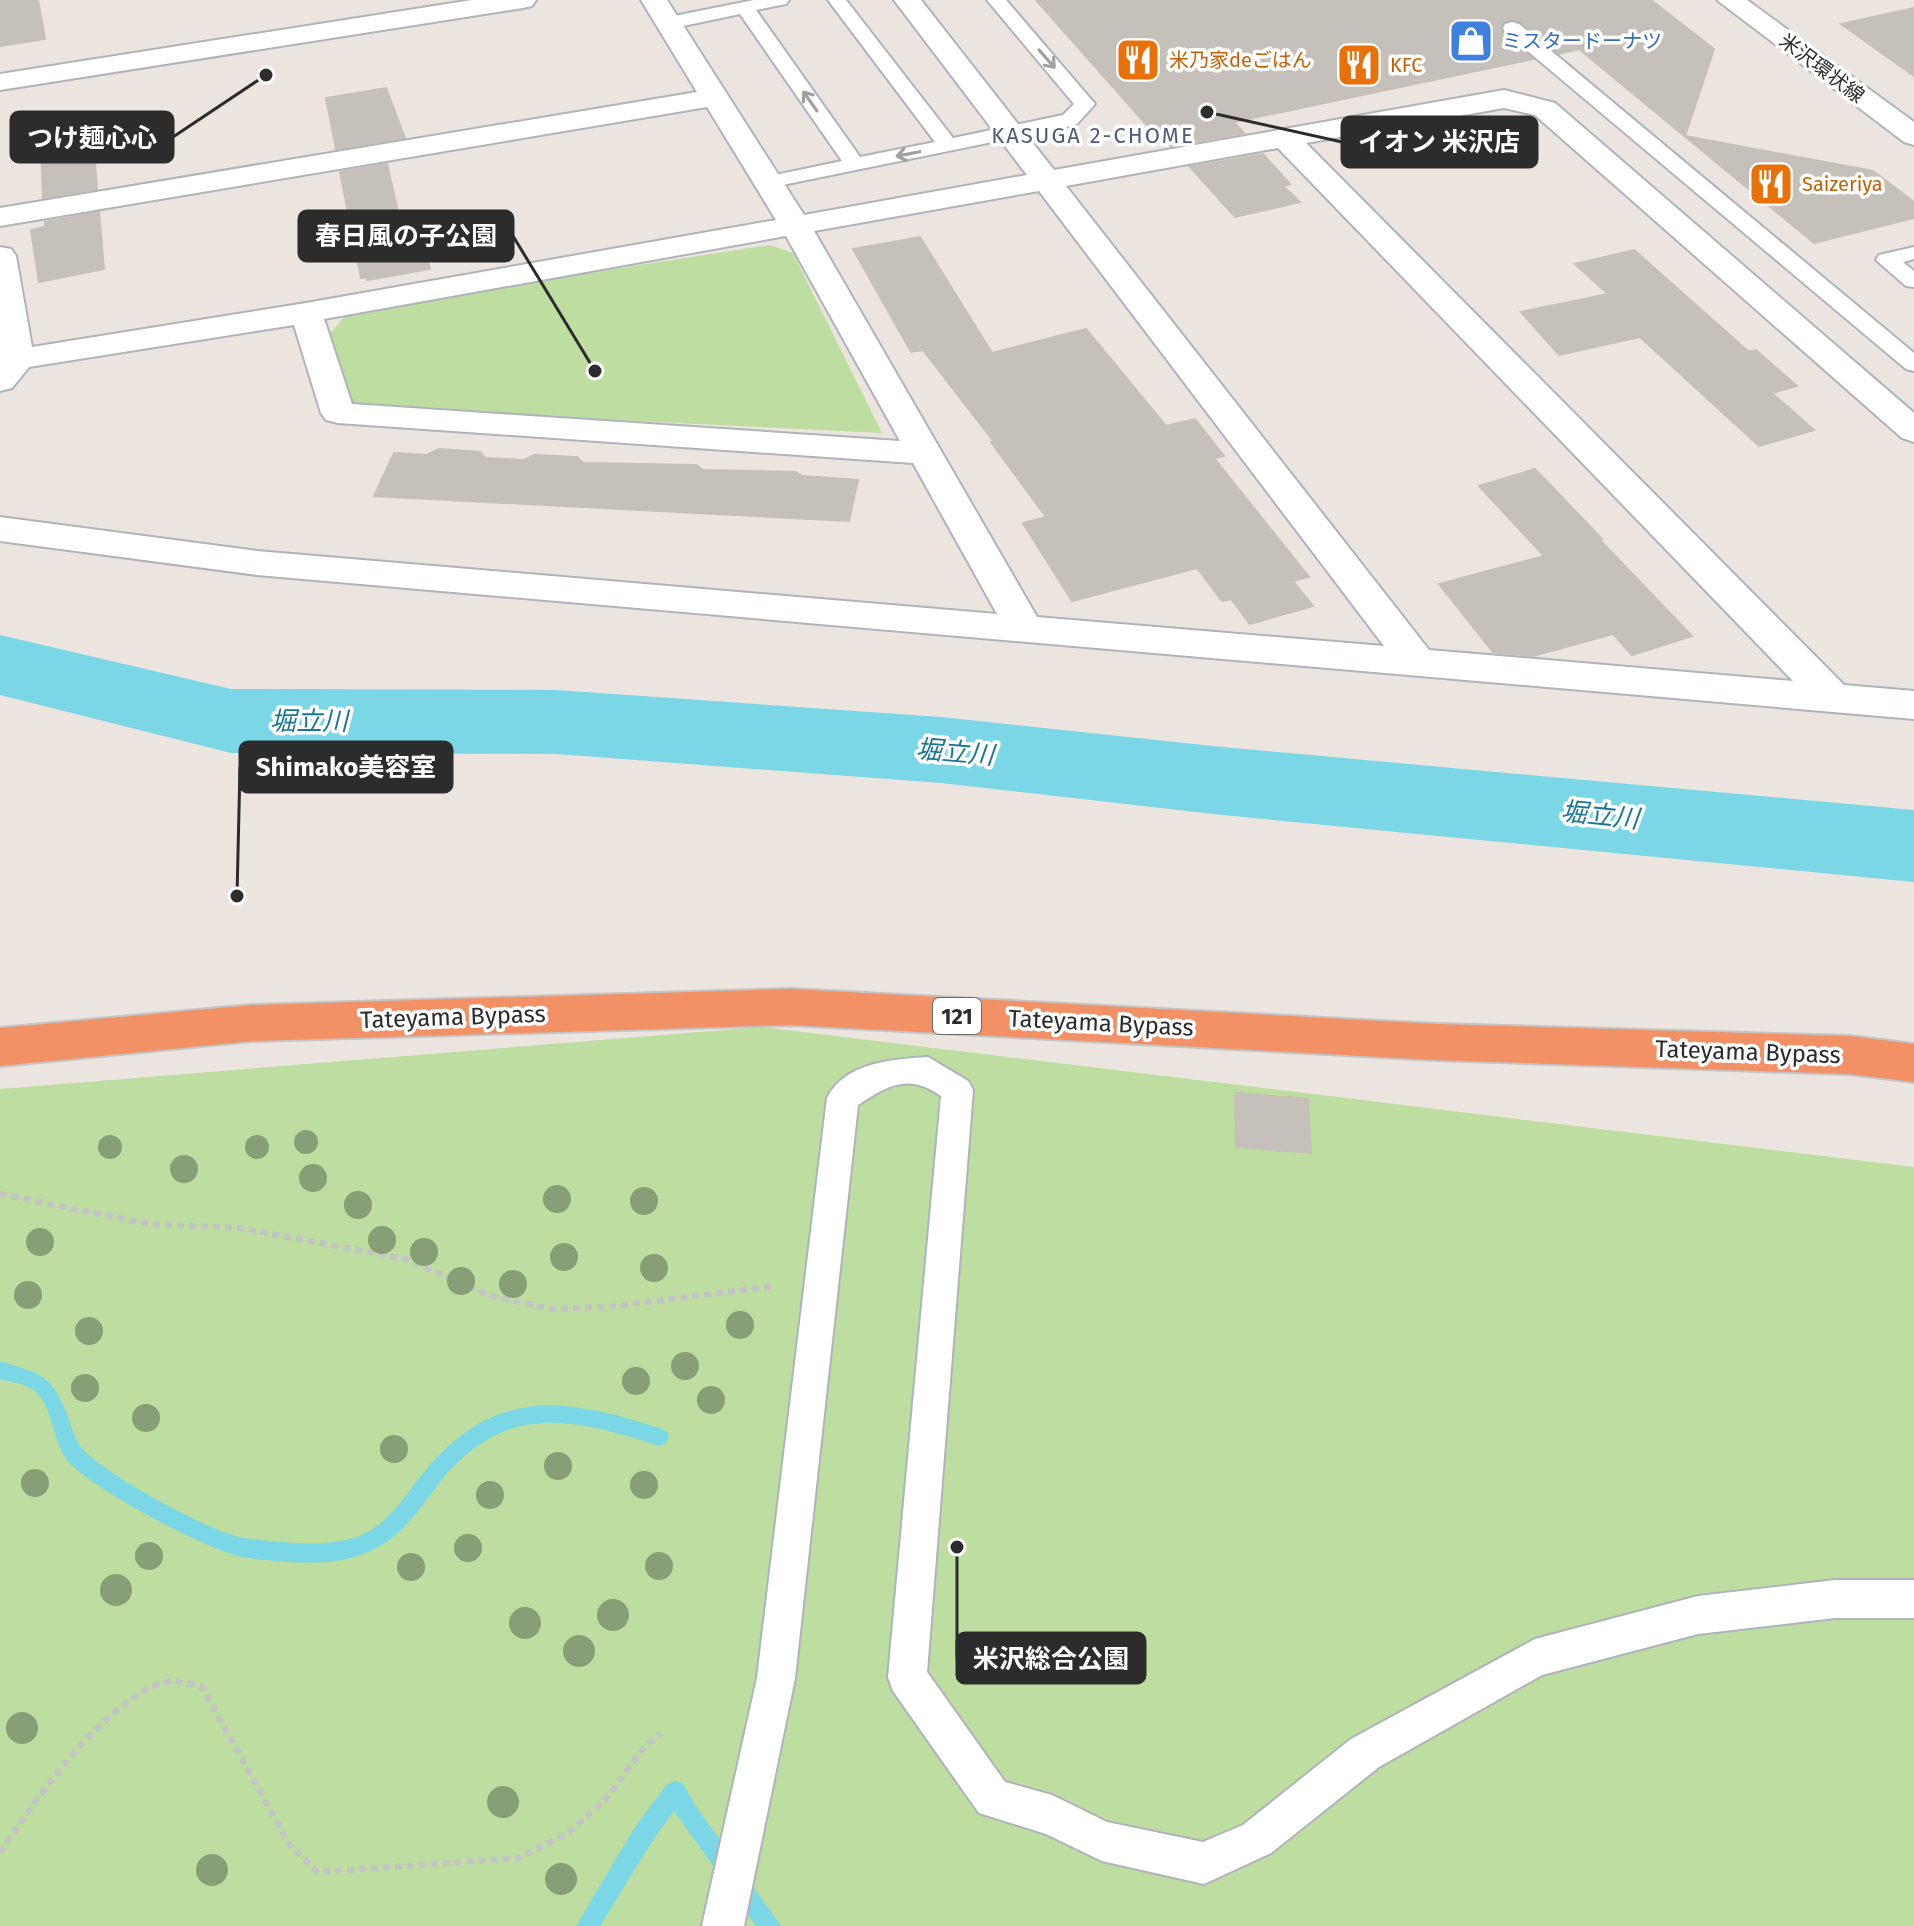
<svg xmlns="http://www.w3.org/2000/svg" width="1914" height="1926" font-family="'Fira Sans','Noto Sans JP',sans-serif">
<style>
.green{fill:#bddea0}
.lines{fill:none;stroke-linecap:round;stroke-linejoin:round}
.stream{fill:#7bd6e5;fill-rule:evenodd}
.river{fill:#7bd6e5;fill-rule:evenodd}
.building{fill:#c5c0ba;stroke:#c7c0b9;stroke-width:2}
.lane-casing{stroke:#afb3bb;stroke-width:4}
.street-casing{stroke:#afb3bb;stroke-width:4}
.secondary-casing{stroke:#afb3bb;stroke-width:4}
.highway-casing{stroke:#c4c4c4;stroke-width:4}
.path{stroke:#c4c4c4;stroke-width:6;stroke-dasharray:7 5;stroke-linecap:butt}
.lane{fill:#fff;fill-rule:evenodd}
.street{fill:#fff;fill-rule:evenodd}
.secondary{fill:#fff;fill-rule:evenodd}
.highway{fill:#f19165;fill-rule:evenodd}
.tree{fill:#889e76}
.oneway{stroke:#a0a0a0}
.labels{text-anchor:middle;stroke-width:7;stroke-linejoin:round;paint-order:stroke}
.far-shop-label{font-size:20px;fill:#366cbe;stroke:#fff;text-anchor:start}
.far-food-label{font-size:20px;fill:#c56008;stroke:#fff;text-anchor:start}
.far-street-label{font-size:20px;fill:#2c2c2c;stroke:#fff}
.far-neighbourhood-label{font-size:22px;letter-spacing:2px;fill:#4f5c79;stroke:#fff}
.shield{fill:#fff;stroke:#6b6b6b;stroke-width:2}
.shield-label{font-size:22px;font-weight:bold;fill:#2c2c2c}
.street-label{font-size:24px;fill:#2c2c2c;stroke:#fff}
.water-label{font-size:26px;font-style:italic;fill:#197792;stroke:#fff}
.leader{fill:none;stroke:#2c2c2c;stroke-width:3}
.callout-dot{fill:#2c2c2c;stroke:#fff;stroke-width:3}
.callout{fill:#2c2c2c;stroke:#2c2c2c;stroke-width:3}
.callout-label{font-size:26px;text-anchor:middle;font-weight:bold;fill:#fff}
</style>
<rect width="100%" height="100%" fill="#ece5df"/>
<!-- green -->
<g class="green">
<path d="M769,245L793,253L882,433L348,407L328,336L350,310Z"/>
<path d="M761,1027L1914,1167V1926H0V1089Z"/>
</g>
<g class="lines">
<!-- stream -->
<g class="stream">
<path d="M0,1361C39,1374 51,1372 67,1414C71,1425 74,1438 81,1447C100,1472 213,1534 244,1538C280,1542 325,1549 359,1536C388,1525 405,1496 423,1473C493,1387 563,1397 659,1428L666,1431L669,1437L666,1443L659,1446C571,1417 505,1402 440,1482C422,1505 405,1533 378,1547C339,1569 291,1563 248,1558C213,1554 90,1488 68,1461C51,1441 54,1400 29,1387C20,1383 9,1382 0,1379Z"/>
<path d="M675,1781L683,1784L697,1808L781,1926H756L674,1811L651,1843L600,1926H576L635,1827L667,1784Z"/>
</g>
<!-- river -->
<path class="river" d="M0,635L231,689L556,690L941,717L1222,747L1914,810V882L1222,815L941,783L556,754L231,753L0,695Z"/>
</g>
<!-- building -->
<g class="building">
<path d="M0,0H38L45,39L0,46Z"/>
<path d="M1036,0H1651L1714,49L1685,136L1873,171L1914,202V218L1814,243L1579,49L1559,54L1521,22L1513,19L1504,21L1500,29L1533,59L1234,122L1244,133L1171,146L1163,137L1158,138Z"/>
<path d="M1914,8V76L1841,24Z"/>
<path d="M386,88L405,138L336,149L326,98Z"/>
<path d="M93,137L97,189L43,198L41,145Z"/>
<path d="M1263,154L1290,184L1283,186L1300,202L1235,217L1190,167Z"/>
<path d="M387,164L402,230L420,227L430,269L367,280L366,277L361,278L340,172Z"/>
<path d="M99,212L104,269L39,282L31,230L45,227V222Z"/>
<path d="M920,237L992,353L1086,329L1166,426L1195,419L1224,456L1214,458L1309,577L1293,581L1313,606L1250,624L1231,599L1222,601L1197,568L1072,601L1023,523L1046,517L991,442H994L923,350L911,352L853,249Z"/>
<path d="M1634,250L1749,352L1756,350L1797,386L1772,393L1814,430L1759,446L1640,337L1559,355L1521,312L1608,294L1575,264Z"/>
<path d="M439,449L480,452L485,458L524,460L534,455L577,457L583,463L696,465L703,470L796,472L802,476L858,480L849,521L374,496L394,453L427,455Z"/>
<path d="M1535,469L1602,539L1600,540L1692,636L1632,655L1613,634L1533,656L1493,652L1439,584L1544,556L1479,486Z"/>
<path d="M1235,1093L1308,1099L1311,1153L1236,1147Z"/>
</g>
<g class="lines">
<!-- lane casing -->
<g class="lane-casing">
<g id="lane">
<path d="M754,0H789L786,4L756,10L860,157L935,142L828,0H846L953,138L1063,115L1074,104L987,0H1006L1095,104L1077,124L1070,126L768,188L761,186L758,182L761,178L842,161L740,14L669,29L660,23L669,17Z"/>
<path d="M1512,22L1519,24L1914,353V371L1906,369L1505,32L1503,28L1505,24Z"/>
<path d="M1914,247V259L1903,262L1914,271V287L1906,286L1876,260L1879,255Z"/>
<path d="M928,1057L968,1081L973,1090L927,1672L1005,1782L1052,1795L1107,1822L1203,1842L1243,1825L1351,1739L1535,1639L1698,1596L1835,1580H1914V1618H1835L1698,1634L1542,1675L1379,1767L1271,1853L1204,1884L1102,1861L1046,1834L979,1813L893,1691L888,1677L941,1096C909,1073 888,1085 858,1105L795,1678L744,1926H702L757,1678L827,1098C845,1062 894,1059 928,1057Z"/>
</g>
</g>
<!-- street casing -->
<g class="street-casing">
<g id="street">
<path d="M472,0H536L532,6L523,8L0,90V74Z"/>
<path d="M641,0H667L804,215L1027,175L894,0H921L1054,170L1504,90L1555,103L1914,413V442L1902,438L1535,115L1504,108L1306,143L1844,685L1914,691V719L257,575L0,541V517L257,551L997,614L913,463L338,423L326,420L321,413L294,325L29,367L12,388L0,391V247L11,249L16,256L32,347L306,303L776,220L707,107L0,226V208L697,92ZM1278,148L1793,681L1429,650L1066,186ZM1039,191L1384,646L1037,617L814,231ZM786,236L900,441L352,404L324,319Z"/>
</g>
</g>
<!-- secondary casing -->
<g class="secondary-casing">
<path id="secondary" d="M1717,0H1747L1914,122V145L1904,142Z"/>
</g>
<!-- highway casing -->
<g class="highway-casing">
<path id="highway" d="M791,989L1436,1024L1849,1036L1914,1044V1082L1849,1074L1436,1060L791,1025L252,1041L0,1066V1028L252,1005Z"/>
</g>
<!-- path -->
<g class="path">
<path d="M0,1194L149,1224L240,1228L405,1259L491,1296L551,1309L608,1307L774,1286"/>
<path d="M0,1853C31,1804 108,1697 165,1682C177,1679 191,1685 202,1687L289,1844L317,1872L518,1858L567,1834L605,1800L643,1749L661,1733"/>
</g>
<!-- lane -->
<use href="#lane" class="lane"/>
<!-- street -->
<use href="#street" class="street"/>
<!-- secondary -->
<use href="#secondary" class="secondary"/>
<!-- highway -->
<use href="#highway" class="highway"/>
</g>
<!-- trees -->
<g class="tree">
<circle cx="306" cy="1142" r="12"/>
<circle cx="110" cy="1147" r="12"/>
<circle cx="257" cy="1147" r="12"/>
<circle cx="184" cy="1169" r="14"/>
<circle cx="313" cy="1178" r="14"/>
<circle cx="557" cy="1199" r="14"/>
<circle cx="644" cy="1201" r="14"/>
<circle cx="358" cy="1205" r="14"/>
<circle cx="382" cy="1240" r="14"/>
<circle cx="40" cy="1242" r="14"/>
<circle cx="424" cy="1252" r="14"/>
<circle cx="564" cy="1257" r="14"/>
<circle cx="654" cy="1268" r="14"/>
<circle cx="461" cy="1281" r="14"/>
<circle cx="513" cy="1284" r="14"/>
<circle cx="28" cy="1295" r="14"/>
<circle cx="740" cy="1325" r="14"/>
<circle cx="89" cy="1331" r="14"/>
<circle cx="685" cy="1366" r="14"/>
<circle cx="636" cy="1381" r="14"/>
<circle cx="85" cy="1388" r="14"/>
<circle cx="711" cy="1400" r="14"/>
<circle cx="146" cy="1418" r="14"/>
<circle cx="394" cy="1449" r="14"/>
<circle cx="558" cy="1466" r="14"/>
<circle cx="35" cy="1483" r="14"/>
<circle cx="644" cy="1485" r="14"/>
<circle cx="490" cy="1495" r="14"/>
<circle cx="468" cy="1548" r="14"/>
<circle cx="149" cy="1556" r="14"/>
<circle cx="659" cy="1566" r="14"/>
<circle cx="411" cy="1567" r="14"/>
<circle cx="116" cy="1590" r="16"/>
<circle cx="613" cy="1615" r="16"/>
<circle cx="525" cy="1623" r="16"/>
<circle cx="579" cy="1651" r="16"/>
<circle cx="22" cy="1728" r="16"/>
<circle cx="503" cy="1802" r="16"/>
<circle cx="212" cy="1870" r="16"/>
<circle cx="561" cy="1879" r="16"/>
</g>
<!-- one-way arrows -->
<defs><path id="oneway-shaft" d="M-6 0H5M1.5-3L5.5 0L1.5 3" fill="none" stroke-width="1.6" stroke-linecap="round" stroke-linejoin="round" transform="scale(2)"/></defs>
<g class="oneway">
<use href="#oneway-shaft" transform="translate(1047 59) rotate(49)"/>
<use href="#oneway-shaft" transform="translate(810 101) rotate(-125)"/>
<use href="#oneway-shaft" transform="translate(908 154) rotate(169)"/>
</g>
<!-- icons -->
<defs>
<g id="shop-square" transform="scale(2.3)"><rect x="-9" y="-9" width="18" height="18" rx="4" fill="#3f7fe0" stroke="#fff"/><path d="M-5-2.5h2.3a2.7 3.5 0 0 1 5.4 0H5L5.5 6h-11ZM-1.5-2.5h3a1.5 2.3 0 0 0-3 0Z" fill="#fff"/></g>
<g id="restaurant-square" transform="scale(2.3)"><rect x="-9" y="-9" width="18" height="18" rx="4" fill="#e8710a" stroke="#fff"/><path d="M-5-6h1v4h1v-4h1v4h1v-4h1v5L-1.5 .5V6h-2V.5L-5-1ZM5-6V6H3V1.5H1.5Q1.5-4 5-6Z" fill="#fff"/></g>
</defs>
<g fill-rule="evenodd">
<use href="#shop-square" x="1471" y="41"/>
<use href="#restaurant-square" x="1138" y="60"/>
<use href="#restaurant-square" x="1359" y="65"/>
<use href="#restaurant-square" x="1771" y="184"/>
</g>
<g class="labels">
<!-- far-shop labels -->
<g class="far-shop-label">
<text x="1502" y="48">ミスタードーナツ</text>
</g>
<!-- far-food labels -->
<g class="far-food-label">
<text x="1169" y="67">米乃家deごはん</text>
<text x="1390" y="72">KFC</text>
<text x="1802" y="191">Saizeriya</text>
</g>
<!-- far-street labels -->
<g class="far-street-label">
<text transform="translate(1822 68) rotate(37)" y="7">米沢環状線</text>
</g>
<!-- far-neighbourhood labels -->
<g class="far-neighbourhood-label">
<text x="1093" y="143">KASUGA 2-CHOME</text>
</g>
<!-- shield labels -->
<rect class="shield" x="933" y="998" width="48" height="36" rx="6"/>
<g class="shield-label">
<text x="957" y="1024">121</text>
</g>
<!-- street labels -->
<g class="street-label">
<text transform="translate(453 1017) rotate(-2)" y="8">Tateyama Bypass</text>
<text transform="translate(1101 1023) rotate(3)" y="8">Tateyama Bypass</text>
<text transform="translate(1748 1052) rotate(2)" y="8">Tateyama Bypass</text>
</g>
<!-- water labels -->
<g class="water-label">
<text x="309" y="730">堀立川</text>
<text transform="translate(955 752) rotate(5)" y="9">堀立川</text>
<text transform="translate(1600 815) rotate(6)" y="9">堀立川</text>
</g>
</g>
<!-- callouts -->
<path class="leader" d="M266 75L173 137M1207 112L1342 142M595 371L513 236M237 896L240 767M957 1547L957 1658"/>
<g class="callout-dot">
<circle cx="266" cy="75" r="8"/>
<circle cx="1207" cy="112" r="8"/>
<circle cx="595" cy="371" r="8"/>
<circle cx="237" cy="896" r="8"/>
<circle cx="957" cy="1547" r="8"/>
</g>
<g class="callout">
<rect x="11" y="112" width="162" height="50" rx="8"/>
<rect x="1342" y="117" width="195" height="50" rx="8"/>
<rect x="299" y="211" width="214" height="50" rx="8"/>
<rect x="240" y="742" width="212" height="50" rx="8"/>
<rect x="957" y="1633" width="188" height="50" rx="8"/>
</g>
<g class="callout-label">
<text x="92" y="147">つけ麺心心</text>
<text x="1439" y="151">イオン 米沢店</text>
<text x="406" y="245">春日風の子公園</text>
<text x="346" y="776">Shimako美容室</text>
<text x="1051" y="1668">米沢総合公園</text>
</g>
</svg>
